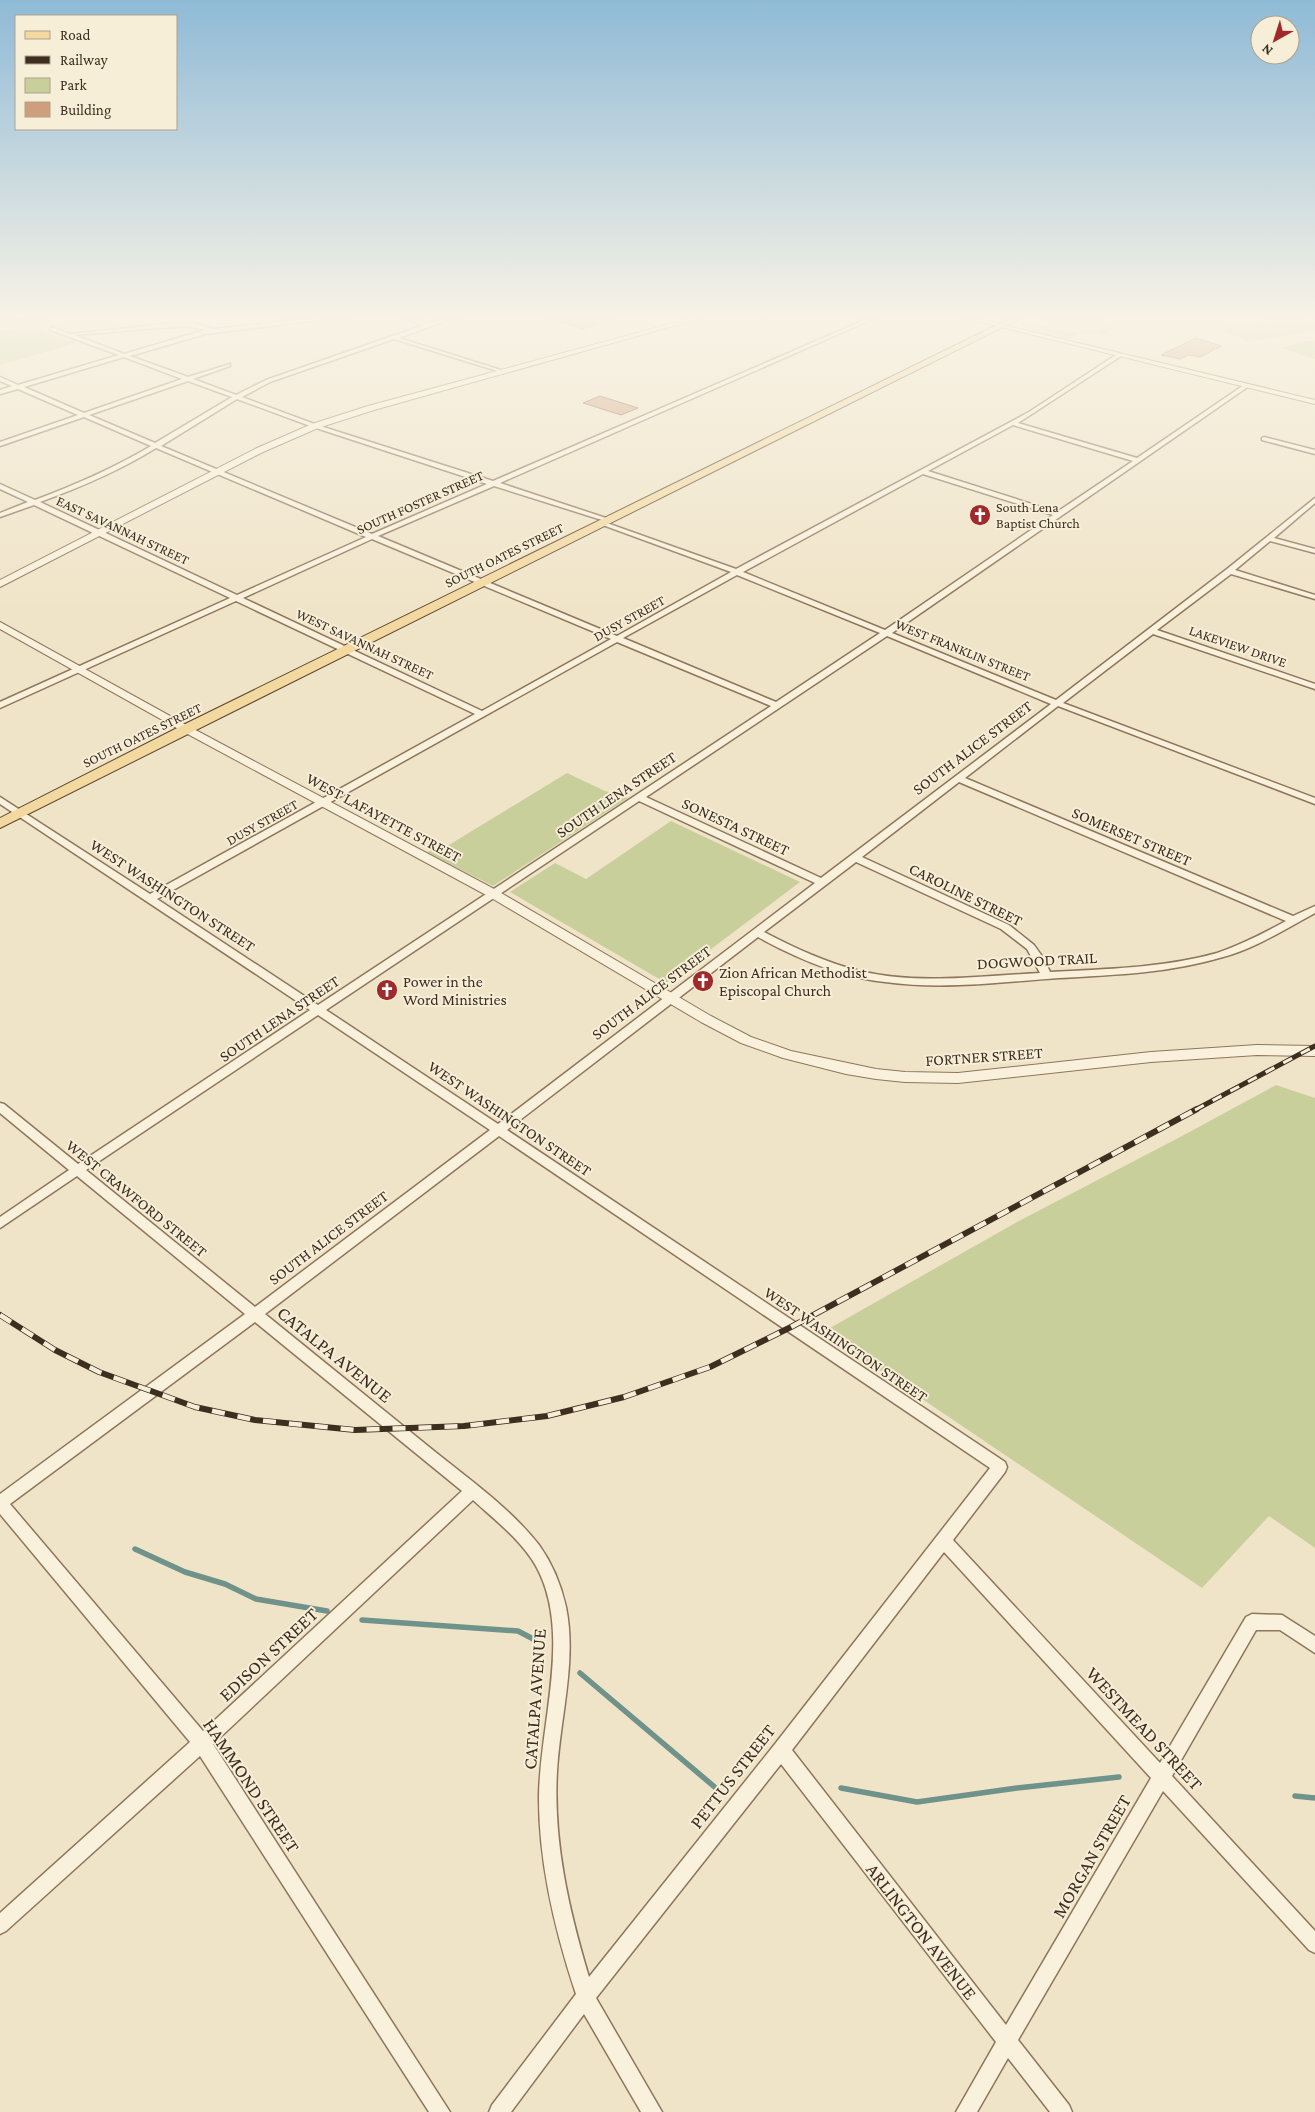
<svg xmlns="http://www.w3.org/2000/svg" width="1315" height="2112" font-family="'Crimson Pro',serif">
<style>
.green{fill:#c9cf9b}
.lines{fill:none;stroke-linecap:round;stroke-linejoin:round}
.stream{stroke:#6f938a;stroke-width:5.5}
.building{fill:#cf9f7d;stroke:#8d5f41}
.minor-casing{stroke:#8d765c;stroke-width:3}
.tertiary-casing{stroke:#8d765c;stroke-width:2}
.primary-casing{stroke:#5b4430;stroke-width:2}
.minor{fill:#faf1dc;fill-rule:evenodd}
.tertiary{fill:#faf1dc;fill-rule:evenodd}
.primary{fill:#f3d9a0;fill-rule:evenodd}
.rail-far2-casing{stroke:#3d2e20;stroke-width:3}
.rail-far1-casing{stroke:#3d2e20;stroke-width:5}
.rail-casing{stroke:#3d2e20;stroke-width:6}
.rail-far2{stroke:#f7eed8;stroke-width:2;stroke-dasharray:6;stroke-linecap:butt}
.rail-far1{stroke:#f7eed8;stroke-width:3;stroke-dasharray:10;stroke-linecap:butt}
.rail{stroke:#f7eed8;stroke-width:4.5;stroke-dasharray:13;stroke-linecap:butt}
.labels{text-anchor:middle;stroke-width:4;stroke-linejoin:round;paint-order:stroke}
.far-street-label{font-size:14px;fill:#3d2e20;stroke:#f7eed8}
.far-poi-label{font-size:14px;fill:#3d2e20;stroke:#f7eed8;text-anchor:start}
.street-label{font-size:16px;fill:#3d2e20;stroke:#f7eed8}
.poi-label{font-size:16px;fill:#3d2e20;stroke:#f7eed8;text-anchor:start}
.near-street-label{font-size:19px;fill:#3d2e20;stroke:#f7eed8}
</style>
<rect width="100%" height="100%" fill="#f0e4c8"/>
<!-- green -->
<g class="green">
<path d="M1039,315H1109L1092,323V326L1068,327L1046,321L1030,319Z"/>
<path d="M1291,315H1296L1315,322V330L1249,342L1217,328Z"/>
<path d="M1026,320L1032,322L1035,324L1071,332H1085L1100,328L1094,331L1095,332L1106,326L1114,328L1108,334L1116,336L1115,337L1096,333H1080L1068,339L1023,327L1021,324Z"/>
<path d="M33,328L77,343L0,365V330Z"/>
<path d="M1315,340V359L1280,348L1299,342Z"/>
<path d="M567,773L605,791L628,798L493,886L426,852L444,848Z"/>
<path d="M671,821L800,882L666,983L510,892L555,863L586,879Z"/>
<path d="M1276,1085L1315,1098V1548L1269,1516L1202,1588L823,1332L1017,1222L1182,1136Z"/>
</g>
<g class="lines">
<!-- stream -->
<g class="stream">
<path d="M135,1549L185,1572L225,1584L256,1599L327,1611"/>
<path d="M362,1620L518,1631L537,1641"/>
<path d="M580,1673L717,1789"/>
<path d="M841,1788L917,1802L1017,1788L1119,1777"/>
<path d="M1295,1796L1315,1798"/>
</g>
</g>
<!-- building -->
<g class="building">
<path d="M546,315H618V316L583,329L545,317Z"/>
<path d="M1196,338L1221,346L1200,357L1189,355L1180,359L1161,355Z"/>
<path d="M600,396L638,408L621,415L583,403Z"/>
</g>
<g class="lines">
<!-- minor casing -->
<g class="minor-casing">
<g id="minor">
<path d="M344,315H359L205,334L130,356L188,377L230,364V366L193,379L236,395L266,380L424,325L393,315C405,315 421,324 431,323C442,321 450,315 461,315L399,338L504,371V373L394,339L270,382L242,397L317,425L493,481L876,315H882L500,483L609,519V521H605L494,486L378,536L617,636L731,572L600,524V522H604L736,569L1029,412L1119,353L1121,356L1018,423L1137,458L1244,385L1249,386L892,633L1056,700L1227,569L1315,498V503L1274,538L1315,549V553L1270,541L1235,570L1315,595V599L1231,574L1157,630L1315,684V689L1153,634L1063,703L1315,798V804L1058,706L965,778L1293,916L1315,906V913C1285,929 1256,948 1223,957C1170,973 1114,975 1059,978C1001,982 943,990 885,982C840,977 798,959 758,937L507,1130L1005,1462L1007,1467L1005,1472L953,1540L1160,1763L1246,1617L1252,1614L1282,1615L1315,1636V1653L1280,1630H1256L1172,1776L1315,1931V1953L1309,1950L1163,1791L1018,2040L1069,2105L1072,2112H1050L1008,2058L977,2112H956L996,2042L781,1764L596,1998L662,2112H641L584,2014L511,2112H489L492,2105L576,1994C555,1931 539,1864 539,1798C539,1725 573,1633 536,1566C521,1540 495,1520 473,1500L213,1744L450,2112H429L200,1756L6,1931L0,1934V1913L190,1742L0,1514V1494L245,1314L77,1176L0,1228V1217L69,1170L0,1113V1103L4,1104L78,1164L310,1010L0,804V797L150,894L475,714L236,601L0,708V702L230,598L34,505L0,517V513L28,502L0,489V484L35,500C75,485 114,468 151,446L84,417L0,446V442L78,415L18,389L0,394V390L12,386L0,381V377L18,385L119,355L50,330L52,327L70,334L185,322L197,324L213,329ZM185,326L205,330L124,354L75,335ZM124,357L182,379L84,413L24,387ZM188,381L232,397L155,443L89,415ZM237,399L313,427L487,484L372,534L161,446ZM1013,425L1133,461L1057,512L928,471ZM156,448L366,537L237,595L40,502C81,487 119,471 156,448ZM923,474L1053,515L885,630L743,572ZM372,539L611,639L482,711L243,598ZM737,575L880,633L776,702L623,638ZM887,636L1051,704L821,878L646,797ZM617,642L771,706L318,1005L157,899ZM959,782L1286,921C1264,933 1241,945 1217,953C1163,968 1106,969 1050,972L1044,959L1034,945L1009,925L862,857ZM639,801L815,883L498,1124L326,1010ZM856,862L1001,929L1027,949L1040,973C980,976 919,985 860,971C826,963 795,948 764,932ZM318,1015L490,1130L255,1307L86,1170ZM499,1136L990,1468L775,1744L589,1977C569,1910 553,1842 557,1771C560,1718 577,1661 566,1607C561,1585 552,1563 539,1545C510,1508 470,1480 434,1451C378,1405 321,1360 265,1314ZM255,1322L462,1491L203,1731L10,1504ZM944,1552L1151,1778L1006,2025L792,1750Z"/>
<path d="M1264,437L1315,450V454L1262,440V438Z"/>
</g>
</g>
<!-- tertiary casing -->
<g class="tertiary-casing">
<g id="tertiary">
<path d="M703,315H712L374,410L318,428L263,452L0,587V580L257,448L312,424L368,406Z"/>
<path d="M952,315H962L1315,400V404Z"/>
<path d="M0,622L190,727L496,890L711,1016L751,1037L791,1051L876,1069L905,1072L958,1073L1151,1052L1257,1045L1315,1046V1056L1257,1055L1151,1062L958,1083L905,1082L876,1079L846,1074L783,1058L741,1043L701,1022L488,896L182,731L0,629Z"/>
</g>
</g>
<!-- primary casing -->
<g class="primary-casing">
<path id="primary" d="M1017,315H1027L0,828V818L181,726Z"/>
</g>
<!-- minor -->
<use href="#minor" class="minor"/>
<!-- tertiary -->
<use href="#tertiary" class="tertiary"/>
<!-- primary -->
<use href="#primary" class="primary"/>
<!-- rail-far2 casing -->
<g class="rail-far2-casing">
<path id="rail-far2" d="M0,320L71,315"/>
</g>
<!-- rail-far1 casing -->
<g class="rail-far1-casing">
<path id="rail-far1" d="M1195,1110L1315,1046"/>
</g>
<!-- rail casing -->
<g class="rail-casing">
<path id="rail" d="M0,1315L55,1350L99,1372L195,1407L255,1420L355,1430L464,1426L547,1416L624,1397L710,1367L791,1327L1197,1109"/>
</g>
<!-- rail-far2 -->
<use href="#rail-far2" class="rail-far2"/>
<!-- rail-far1 -->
<use href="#rail-far1" class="rail-far1"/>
<!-- rail -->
<use href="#rail" class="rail"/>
</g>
<!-- sky -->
<linearGradient id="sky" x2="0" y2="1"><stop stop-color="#8fbad6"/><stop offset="0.52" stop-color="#f8f3e6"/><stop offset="1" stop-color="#f8f3e6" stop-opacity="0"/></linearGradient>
<rect width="1315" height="610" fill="url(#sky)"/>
<!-- icons -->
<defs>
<g id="church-disc" transform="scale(1.125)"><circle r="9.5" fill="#9e2a2b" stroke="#f7eed8"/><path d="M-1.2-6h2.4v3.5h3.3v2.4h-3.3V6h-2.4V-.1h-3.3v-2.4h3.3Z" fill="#fff"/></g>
</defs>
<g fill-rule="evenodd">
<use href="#church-disc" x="980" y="515"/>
<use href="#church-disc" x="703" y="981"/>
<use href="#church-disc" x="387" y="990"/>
</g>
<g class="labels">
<!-- far-street labels -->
<g class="far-street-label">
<text transform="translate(420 502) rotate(-24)" y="5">SOUTH FOSTER STREET</text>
<text transform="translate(123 530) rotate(25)" y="5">EAST SAVANNAH STREET</text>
<text transform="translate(504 555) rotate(-26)" y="5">SOUTH OATES STREET</text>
<text transform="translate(629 618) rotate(-29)" y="5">DUSY STREET</text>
<text transform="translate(365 644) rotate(25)" y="5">WEST SAVANNAH STREET</text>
<text transform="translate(1238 646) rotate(19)" y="5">LAKEVIEW DRIVE</text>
<text transform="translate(963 650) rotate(22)" y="5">WEST FRANKLIN STREET</text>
<text transform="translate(142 735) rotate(-26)" y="5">SOUTH OATES STREET</text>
<text transform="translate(262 822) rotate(-29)" y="5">DUSY STREET</text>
</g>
<!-- far-poi labels -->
<g class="far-poi-label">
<text x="996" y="512">South Lena<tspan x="996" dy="16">Baptist Church</tspan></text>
</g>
<!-- street labels -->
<g class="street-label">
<text transform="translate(972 747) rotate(-37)" y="6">SOUTH ALICE STREET</text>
<text transform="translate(616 794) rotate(-34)" y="6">SOUTH LENA STREET</text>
<text transform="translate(384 817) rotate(28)" y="6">WEST LAFAYETTE STREET</text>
<text transform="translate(736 826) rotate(25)" y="6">SONESTA STREET</text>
<text transform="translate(1132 836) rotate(23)" y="6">SOMERSET STREET</text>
<text transform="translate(966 894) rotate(26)" y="6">CAROLINE STREET</text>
<text transform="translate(173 895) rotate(33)" y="6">WEST WASHINGTON STREET</text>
<text transform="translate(1037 960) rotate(-3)" y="6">DOGWOOD TRAIL</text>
<text transform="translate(651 992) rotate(-37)" y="6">SOUTH ALICE STREET</text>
<text transform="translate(279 1018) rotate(-34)" y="6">SOUTH LENA STREET</text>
<text transform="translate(984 1056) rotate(-4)" y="6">FORTNER STREET</text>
<text transform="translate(510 1118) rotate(34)" y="6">WEST WASHINGTON STREET</text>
<text transform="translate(137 1198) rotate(39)" y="6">WEST CRAWFORD STREET</text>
<text transform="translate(328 1237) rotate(-37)" y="6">SOUTH ALICE STREET</text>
<text transform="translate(846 1344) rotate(34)" y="6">WEST WASHINGTON STREET</text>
</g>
<!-- poi labels -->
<g class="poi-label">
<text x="719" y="978">Zion African Methodist<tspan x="719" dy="18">Episcopal Church</tspan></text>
<text x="403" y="987">Power in the<tspan x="403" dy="18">Word Ministries</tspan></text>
</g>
<!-- near-street labels -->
<g class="near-street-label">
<text transform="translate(335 1354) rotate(39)" y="7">CATALPA AVENUE</text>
<text transform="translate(268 1654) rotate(-43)" y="7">EDISON STREET</text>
<text transform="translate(534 1699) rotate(-86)" y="7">CATALPA AVENUE</text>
<text transform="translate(1145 1728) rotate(47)" y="7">WESTMEAD STREET</text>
<text transform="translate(732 1776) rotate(-52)" y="7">PETTUS STREET</text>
<text transform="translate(252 1785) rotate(56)" y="7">HAMMOND STREET</text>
<text transform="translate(1091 1856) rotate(-60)" y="7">MORGAN STREET</text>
<text transform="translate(922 1931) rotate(52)" y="7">ARLINGTON AVENUE</text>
</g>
</g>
<!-- legend -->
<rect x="15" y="15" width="162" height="115" fill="#f7eed8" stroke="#ada18e"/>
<rect x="25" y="31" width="25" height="8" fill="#f3d9a0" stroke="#ada18e"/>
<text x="60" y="40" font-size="15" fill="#3d2e20">Road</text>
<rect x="25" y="56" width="25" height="8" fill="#3d2e20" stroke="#ada18e"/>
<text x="60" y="65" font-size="15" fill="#3d2e20">Railway</text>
<rect x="25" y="78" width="25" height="15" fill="#c9cf9b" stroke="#ada18e"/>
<text x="60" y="90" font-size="15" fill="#3d2e20">Park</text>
<rect x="25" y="102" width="25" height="15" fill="#cf9f7d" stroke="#ada18e"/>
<text x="60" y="115" font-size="15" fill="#3d2e20">Building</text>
<!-- north arrow -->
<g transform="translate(1275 40) rotate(219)"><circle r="24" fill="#f7eed8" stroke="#ada18e"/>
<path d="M0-4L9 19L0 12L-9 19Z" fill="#9e2a2b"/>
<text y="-8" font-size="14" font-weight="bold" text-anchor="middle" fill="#3d2e20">N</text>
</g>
</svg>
